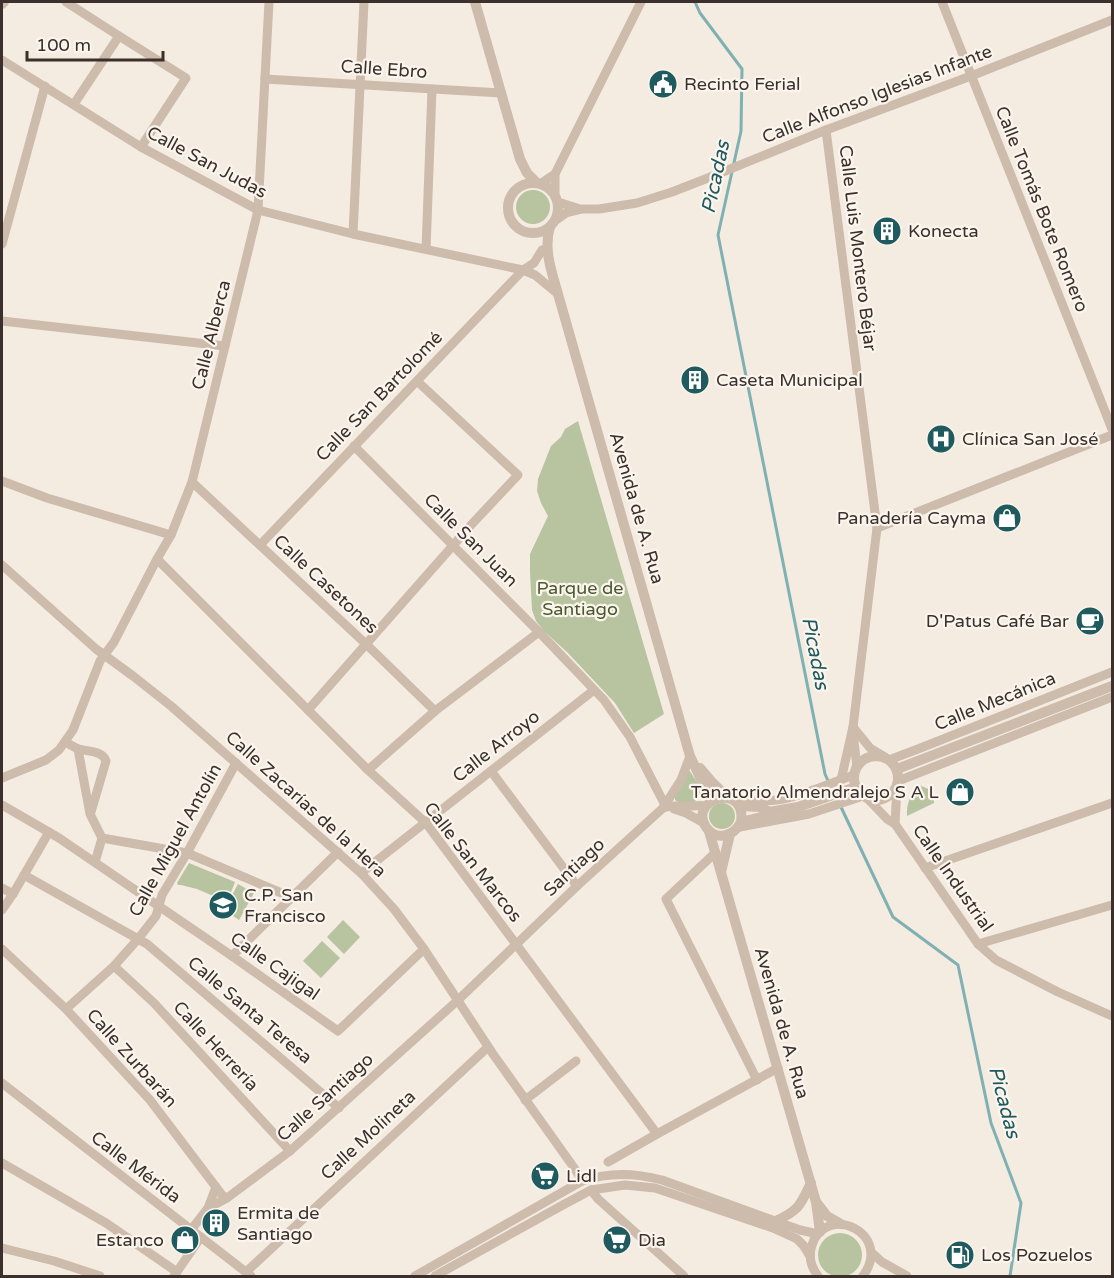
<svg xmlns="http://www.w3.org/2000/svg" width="1114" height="1278" font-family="'Varela Round',sans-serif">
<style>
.green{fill:#b8c4a0}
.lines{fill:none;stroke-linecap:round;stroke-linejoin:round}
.stream{stroke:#7fb0b2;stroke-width:3}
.minor{stroke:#cdbbac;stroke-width:9}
.tertiary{stroke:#cdbbac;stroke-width:10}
.labels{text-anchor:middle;stroke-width:4.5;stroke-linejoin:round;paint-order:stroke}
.street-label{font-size:18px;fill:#3b302b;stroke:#fbf5ee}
.poi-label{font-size:18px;fill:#3b302b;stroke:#fbf5ee;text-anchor:start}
.park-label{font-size:18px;fill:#4a5a2e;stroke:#fbf5ee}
.water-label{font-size:20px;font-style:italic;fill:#1f5a5e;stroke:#fbf5ee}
</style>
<rect width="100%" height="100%" fill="#f4ebe1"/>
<!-- green -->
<g class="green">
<circle cx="533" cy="207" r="17"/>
<path d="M578,421L664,714L634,733L615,703L568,653L544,631L536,621L532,610L530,572V554L548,516L541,503L537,491L538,479L551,446L561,437L565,429Z"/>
<path d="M689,770L699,785L701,796L694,802H678L675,800V796Z"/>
<path d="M919,785L933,791L934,803L907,816C906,804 911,793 919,785Z"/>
<circle cx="722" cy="816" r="13"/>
<path d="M189,863L235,882L227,902L197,889L181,885H178L177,883Z"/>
<path d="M238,884L254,893L239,920L224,910Z"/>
<path d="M343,920L360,937L344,954L327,937Z"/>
<path d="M322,941L340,958L321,978L303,961Z"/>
<circle cx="840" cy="1255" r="22"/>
</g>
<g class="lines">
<!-- stream -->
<g class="stream">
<path d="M695,2L700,13L742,69L741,131L718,235L825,774L829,783"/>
<path d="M840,805L893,917L958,965L991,1123L1021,1203L1010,1276"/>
</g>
<!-- minor -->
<g class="minor">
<path d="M66,2L119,36L186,78L141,147"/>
<path d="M942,2L1112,429"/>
<path d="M2,60L141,147L258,210L353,234L523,270L535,275L558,294"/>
<path d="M265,79L501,93"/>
<path d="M74,104L119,36"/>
<path d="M826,130L877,528L853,727L841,780"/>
<path d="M540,184L555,174"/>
<path d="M555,194V174L641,2"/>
<path d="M558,202L580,209"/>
<path d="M556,220L566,213L582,209H599L637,203L672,192L713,176L826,130L971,76L1112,20"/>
<path d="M353,234L364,2"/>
<path d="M2,244L45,86"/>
<path d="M426,249L432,89"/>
<path d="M2,321L225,346"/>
<path d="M354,446L539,632L604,700L630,737L665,805"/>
<path d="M2,481L47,498L171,535"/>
<path d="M192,482L366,644L435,711"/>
<path d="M877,528L1112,435"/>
<path d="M260,545L523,270L534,263L542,250"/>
<path d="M157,559L368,770L426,823L657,1134"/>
<path d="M2,565L96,649L133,676L171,706L361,873L394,909L424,949L493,1054L577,1172L582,1181"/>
<path d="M308,710L471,525L518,475L417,381"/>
<path d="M853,727L870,748L885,757"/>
<path d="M853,733L857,767"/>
<path d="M65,742L78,749L90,814L102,838L95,862"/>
<path d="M78,749C87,751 103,751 106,761L91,812"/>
<path d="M889,760L918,749L1112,672"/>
<path d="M368,770L435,711L539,632"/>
<path d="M491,771L577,886"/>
<path d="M2,778L46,760L59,750L73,730L100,661L114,642L157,559L171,535L192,482L258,210L269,2"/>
<path d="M898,781L1112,697"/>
<path d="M868,799L887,819L895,824L978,944L996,960L1058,992L1112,1016"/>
<path d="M736,801C752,801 768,802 783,799C808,794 830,783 854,775"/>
<path d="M2,805L59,838L232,956L338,1031L424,949"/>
<path d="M663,808L681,780L690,756"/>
<path d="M674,809L686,813L704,823"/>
<path d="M895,824L897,786"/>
<path d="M740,827L809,814L863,796"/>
<path d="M102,838L187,853L291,897"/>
<path d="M715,853L666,899L757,1080"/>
<path d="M925,868L1112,803"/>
<path d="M361,873L594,690"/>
<path d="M24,875L147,944L339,1108"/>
<path d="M2,888L13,894"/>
<path d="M2,910L13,894L49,832"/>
<path d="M978,944L1112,905"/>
<path d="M2,949L66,1009L150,1100L222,1195L227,1198"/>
<path d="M232,956L338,852"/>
<path d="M114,966L154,1003L290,1151"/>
<path d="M66,1009L114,966L138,939L156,916L162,895L187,853L236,763"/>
<path d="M2,1083L251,1276"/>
<path d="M525,1100L576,1061"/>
<path d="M608,1162L657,1134L778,1068"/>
<path d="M2,1163L106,1223L177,1272"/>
<path d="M591,1190L598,1199L684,1276"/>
<path d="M208,1208L227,1198L290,1151L457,1001L577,886L663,808C672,804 680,807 690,806C696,806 701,805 706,806"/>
<path d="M191,1230L208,1208L216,1187"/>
<path d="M2,1248L54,1261L100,1276"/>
<path d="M871,1252L882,1262L907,1276"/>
<path d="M246,1272L488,1047"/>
<path d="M174,1276L201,1237"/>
<path d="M415,1276L582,1181C610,1172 634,1173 662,1180L800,1230L818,1234"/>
<path d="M435,1276L561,1206L591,1190L625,1185L655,1188L773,1228L797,1239L803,1245L810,1256"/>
<path d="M818,1276C811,1267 808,1257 812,1245C826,1202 894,1233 863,1276"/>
</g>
<!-- tertiary -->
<g class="tertiary">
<path d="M475,2L520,159L527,173L536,182"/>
<path d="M2,4L4,2"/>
<circle cx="533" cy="208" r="25"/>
<path d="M550,227C543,249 552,273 558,294L690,756L711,801"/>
<circle cx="876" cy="778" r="22"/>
<path d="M700,768L711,781L728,798"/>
<path d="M897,769L1112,686"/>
<path d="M739,806L761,807L769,812"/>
<path d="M741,822C747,781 687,799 706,827C716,842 734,836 741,822L761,817L769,812L798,807L856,787"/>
<path d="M709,831L816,1202L820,1232"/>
<path d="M721,872L730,834"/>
<path d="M817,1203L827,1216L841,1224"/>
<path d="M776,1221C799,1210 800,1206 811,1183"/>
</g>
</g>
<!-- icons -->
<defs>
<g id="civic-disc" transform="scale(1.5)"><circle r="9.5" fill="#1f5a5e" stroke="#fbf5ee"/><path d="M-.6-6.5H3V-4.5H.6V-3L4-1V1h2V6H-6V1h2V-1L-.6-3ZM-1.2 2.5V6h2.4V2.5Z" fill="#fff"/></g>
<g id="building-disc" transform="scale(1.5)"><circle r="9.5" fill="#1f5a5e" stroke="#fbf5ee"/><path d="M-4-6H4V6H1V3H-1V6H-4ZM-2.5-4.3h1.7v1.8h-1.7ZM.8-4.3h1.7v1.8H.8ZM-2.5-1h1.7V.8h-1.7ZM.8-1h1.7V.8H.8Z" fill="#fff"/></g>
<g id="hospital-disc" transform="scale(1.5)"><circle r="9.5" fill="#1f5a5e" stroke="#fbf5ee"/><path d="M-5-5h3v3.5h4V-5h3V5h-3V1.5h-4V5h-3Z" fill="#fff"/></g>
<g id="shop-disc" transform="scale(1.5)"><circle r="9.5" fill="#1f5a5e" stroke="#fbf5ee"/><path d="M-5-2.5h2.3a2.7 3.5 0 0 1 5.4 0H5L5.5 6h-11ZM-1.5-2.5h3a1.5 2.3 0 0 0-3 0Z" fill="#fff"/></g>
<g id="cafe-disc" transform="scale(1.5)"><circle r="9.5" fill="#1f5a5e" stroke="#fbf5ee"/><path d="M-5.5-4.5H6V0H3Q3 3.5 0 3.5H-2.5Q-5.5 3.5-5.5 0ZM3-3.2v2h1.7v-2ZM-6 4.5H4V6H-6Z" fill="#fff"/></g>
<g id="school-disc" transform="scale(1.5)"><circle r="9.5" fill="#1f5a5e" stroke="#fbf5ee"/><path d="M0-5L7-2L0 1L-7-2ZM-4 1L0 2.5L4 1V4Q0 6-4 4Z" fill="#fff"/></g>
<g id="supermarket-disc" transform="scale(1.5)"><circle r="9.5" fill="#1f5a5e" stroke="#fbf5ee"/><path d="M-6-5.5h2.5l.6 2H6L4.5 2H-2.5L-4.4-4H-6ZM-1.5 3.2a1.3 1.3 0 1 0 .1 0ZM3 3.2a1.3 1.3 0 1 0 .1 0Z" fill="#fff"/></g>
<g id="fuel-disc" transform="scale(1.5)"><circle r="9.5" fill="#1f5a5e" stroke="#fbf5ee"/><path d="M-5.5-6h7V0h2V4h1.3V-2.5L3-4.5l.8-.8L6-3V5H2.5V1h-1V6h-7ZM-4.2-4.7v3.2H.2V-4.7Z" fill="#fff"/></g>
</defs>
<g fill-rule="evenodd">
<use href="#civic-disc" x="663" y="84"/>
<use href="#building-disc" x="887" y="231"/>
<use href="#building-disc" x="695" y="380"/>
<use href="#hospital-disc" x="941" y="439"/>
<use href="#shop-disc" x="1007" y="518"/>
<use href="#cafe-disc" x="1090" y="621"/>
<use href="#shop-disc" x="960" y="792"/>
<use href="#school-disc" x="223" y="905"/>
<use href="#supermarket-disc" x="545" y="1176"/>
<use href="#building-disc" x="216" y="1223"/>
<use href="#shop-disc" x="185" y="1240"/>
<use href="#supermarket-disc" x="617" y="1240"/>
<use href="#fuel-disc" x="960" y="1255"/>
</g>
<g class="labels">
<!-- street labels -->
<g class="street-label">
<text transform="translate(384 69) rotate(4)" y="6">Calle Ebro</text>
<text transform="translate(877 94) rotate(-21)" y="6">Calle Alfonso Iglesias Infante</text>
<text transform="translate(207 162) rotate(28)" y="6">Calle San Judas</text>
<text transform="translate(1042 209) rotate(68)" y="6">Calle Tomás Bote Romero</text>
<text transform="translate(858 248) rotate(83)" y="6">Calle Luis Montero Béjar</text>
<text transform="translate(211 335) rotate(-76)" y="6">Calle Alberca</text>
<text transform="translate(379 396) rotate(-46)" y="6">Calle San Bartolomé</text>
<text transform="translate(637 508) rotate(74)" y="6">Avenida de A. Rua</text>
<text transform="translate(471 540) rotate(45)" y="6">Calle San Juan</text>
<text transform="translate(326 584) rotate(43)" y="6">Calle Casetones</text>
<text transform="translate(995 701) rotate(-22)" y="6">Calle Mecánica</text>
<text transform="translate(496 746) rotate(-38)" y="6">Calle Arroyo</text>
<text transform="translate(306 804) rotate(42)" y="6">Calle Zacarías de la Hera</text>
<text transform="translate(175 840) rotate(-61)" y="6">Calle Miguel Antolín</text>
<text transform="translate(473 862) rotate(52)" y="6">Calle San Marcos</text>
<text transform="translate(574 867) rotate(-43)" y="6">Santiago</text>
<text transform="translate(953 878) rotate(55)" y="6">Calle Industrial</text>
<text transform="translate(275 966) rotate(35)" y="6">Calle Cajigal</text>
<text transform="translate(250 1010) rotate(40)" y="6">Calle Santa Teresa</text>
<text transform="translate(782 1023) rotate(74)" y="6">Avenida de A. Rua</text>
<text transform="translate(216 1046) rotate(47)" y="6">Calle Herrería</text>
<text transform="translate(132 1058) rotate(48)" y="6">Calle Zurbarán</text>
<text transform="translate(325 1097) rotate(-42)" y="6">Calle Santiago</text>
<text transform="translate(368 1135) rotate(-43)" y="6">Calle Molineta</text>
<text transform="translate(136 1167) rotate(37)" y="6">Calle Mérida</text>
</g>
<!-- poi labels -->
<g class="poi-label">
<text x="684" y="90">Recinto Ferial</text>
<text x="908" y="237">Konecta</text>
<text x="716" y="386">Caseta Municipal</text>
<text x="962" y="445">Clínica San José</text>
<text x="986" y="524" text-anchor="end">Panadería Cayma</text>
<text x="1069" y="627" text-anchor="end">D'Patus Café Bar</text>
<text x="939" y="798" text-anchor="end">Tanatorio Almendralejo S A L</text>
<text x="244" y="901">C.P. San<tspan x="244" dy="21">Francisco</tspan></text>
<text x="566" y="1182">Lidl</text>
<text x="237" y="1219">Ermita de<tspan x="237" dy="21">Santiago</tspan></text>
<text x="164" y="1246" text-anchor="end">Estanco</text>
<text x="638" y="1246">Dia</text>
<text x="981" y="1261">Los Pozuelos</text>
</g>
<!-- park labels -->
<g class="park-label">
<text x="580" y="594">Parque de<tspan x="580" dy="21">Santiago</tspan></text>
</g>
<!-- water labels -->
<g class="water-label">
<text transform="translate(715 177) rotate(-78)" y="7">Picadas</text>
<text transform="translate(816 653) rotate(79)" y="7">Picadas</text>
<text transform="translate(1005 1102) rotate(75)" y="7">Picadas</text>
</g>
</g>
<!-- border -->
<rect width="1114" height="1278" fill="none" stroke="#3b302b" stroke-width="6"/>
<!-- scale -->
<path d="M27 51v9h136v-9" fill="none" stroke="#3b302b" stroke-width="3"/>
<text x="36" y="51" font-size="18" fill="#3b302b" stroke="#fbf5ee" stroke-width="4.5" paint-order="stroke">100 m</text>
</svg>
